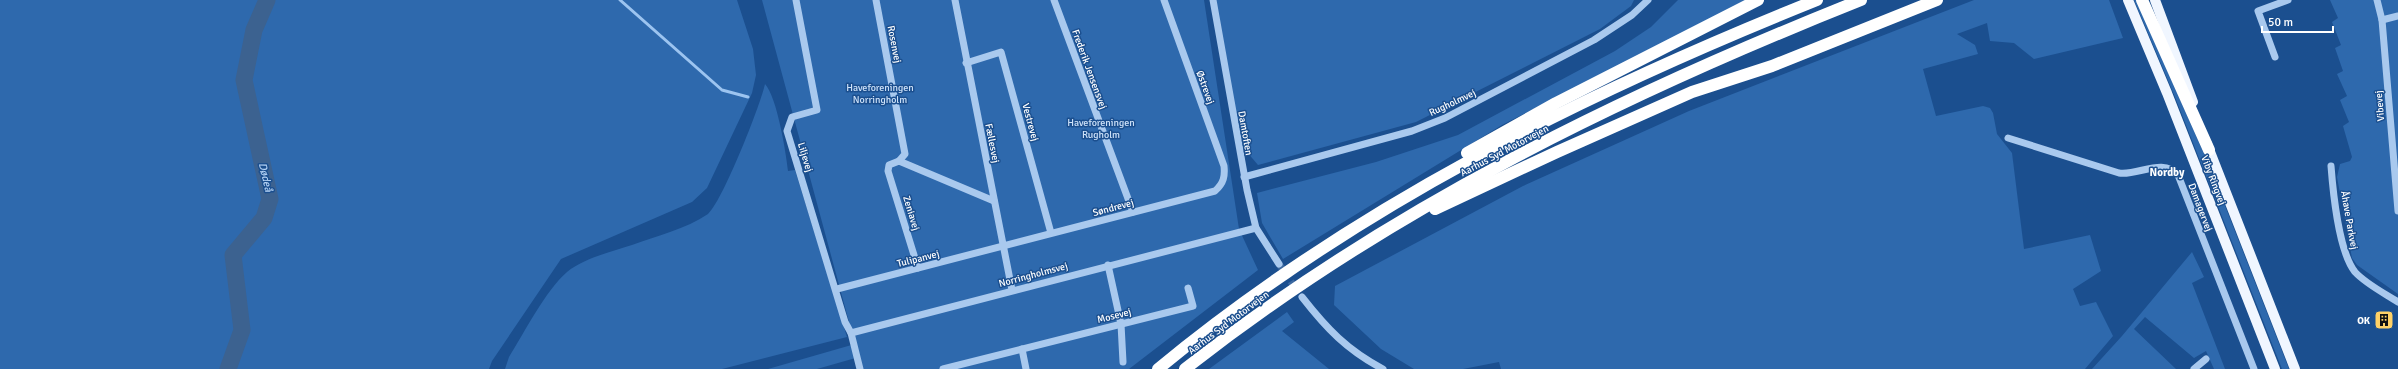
<svg xmlns="http://www.w3.org/2000/svg" width="2398" height="369" font-family="Signika,sans-serif">
<style>
.green{fill:#2e69ad}
.lines{fill:none;stroke-linecap:round;stroke-linejoin:round}
.stream{stroke:#9cc4f0;stroke-width:3}
.river{stroke:#3c6290;stroke-width:17}
.minor-tunnel{stroke:#3d69a0;stroke-width:7;stroke-dasharray:7 3.5;stroke-linecap:butt}
.minor{stroke:#a9c9ee;stroke-width:7}
.major{stroke:#f0f6ff;stroke-width:10}
.highway{stroke:#fff;stroke-width:12}
.labels{text-anchor:middle;stroke-width:3;stroke-linejoin:round;paint-order:stroke}
.street-label{font-size:10px;fill:#fff;stroke:#1b4f8f}
.park-label{font-size:10px;fill:#cfe3fa;stroke:#1b4f8f}
.poi-label{font-size:10px;font-weight:bold;fill:#fff;stroke:#1b4f8f;text-anchor:end}
.neighbourhood-label{font-size:11px;font-weight:bold;fill:#fff;stroke:#1b4f8f}
.water-label{font-size:11px;font-style:italic;fill:#b5d3f5;stroke:#1b4f8f}
</style>
<rect width="100%" height="100%" fill="#1b4f8f"/>
<!-- green -->
<g class="green">
<path d="M0,0H737L753,49L756,75L752,93L707,188L692,202L561,259L492,361L489,369H0Z"/>
<path d="M762,0H1204L1239,229L1258,270L1129,369H863L859,357L817,369H768L855,344Z"/>
<path d="M1215,0H1634L1631,6L1600,29L1416,122L1258,165L1241,145Z"/>
<path d="M1678,0H1746L1502,125L1283,259L1262,223L1257,193L1376,162L1458,135L1615,51L1651,27Z"/>
<path d="M1974,0H2109L2123,38L2034,59L2014,43L1990,41L1987,23L1957,34L1975,45L1978,54L1923,69L1936,116L1983,106L1990,108L1993,113L1997,134L2012,153L2024,249L2090,235L2101,271L2073,289L2080,306L2096,302L2113,336L2085,369H1501L1499,362L1463,369H1414L1381,349L1334,305L1335,286L1523,186L1689,111Z"/>
<path d="M2134,0H2136L2209,165L2289,369H2282L2175,97Z"/>
<path d="M2330,0H2398V294L2357,265L2352,258L2337,177L2340,164L2350,161L2352,157L2343,126L2349,122L2340,100L2347,96L2337,74L2343,71L2335,48L2341,45L2332,22L2338,18Z"/>
<path d="M765,84C777,97 786,152 788,171L795,170L847,337L722,369H505L509,357C524,333 546,290 567,272C584,258 611,252 632,245C656,236 686,229 708,214C722,203 761,104 765,84Z"/>
<path d="M2192,252L2204,277L2192,283L2225,369H2214L2206,351L2194,358L2145,317L2134,329L2176,369H2092L2122,336Z"/>
<path d="M1287,312L1294,322L1282,331L1329,369H1209Z"/>
</g>
<g class="lines">
<!-- stream -->
<path class="stream" d="M620,0L722,90L748,97"/>
<!-- river -->
<path class="river" d="M228,369L242,330L233,255L264,218L270,199L244,80L254,30L267,0"/>
<!-- minor-tunnel -->
<path class="minor-tunnel" d="M1279,264L1298,292"/>
<!-- minor -->
<g class="minor">
<path d="M796,0L817,110L792,117L787,131L845,322L851,333L860,369"/>
<path d="M876,0L905,154L899,161"/>
<path d="M955,0L1012,290"/>
<path d="M1054,0L1133,212"/>
<path d="M1213,0L1247,190L1256,228L1279,264"/>
<path d="M2377,0L2382,20L2398,211"/>
<path d="M2382,20L2398,16"/>
<path d="M2275,57L2258,11L2288,0"/>
<path d="M966,63L1001,52L1051,233"/>
<path d="M2008,138L2119,173C2138,176 2163,157 2178,175L2254,369"/>
<path d="M2331,166C2333,192 2339,252 2355,272C2366,284 2384,293 2398,302"/>
<path d="M1244,177L1412,131L1445,118L1594,40L1632,15L1648,0"/>
<path d="M1108,265L1121,324L1123,362"/>
<path d="M918,268L888,171L889,165L899,161L994,201"/>
<path d="M837,289L1215,191C1224,183 1225,176 1224,166L1164,0"/>
<path d="M1302,297C1327,329 1347,350 1383,369"/>
<path d="M851,333L1256,228"/>
<path d="M1022,349L1026,369"/>
<path d="M943,369L1193,306L1188,288"/>
<path d="M2194,369L2206,359"/>
</g>
<!-- major -->
<g class="major">
<path d="M2128,0L2167,93L2275,369"/>
<path d="M2155,0L2193,102"/>
<path d="M2207,144L2295,369"/>
</g>
<!-- highway -->
<g class="highway">
<path d="M2142,0L2209,150"/>
<path d="M1467,153L1556,103L1758,0"/>
<path d="M1435,209L1557,152L1692,92L1772,66L1937,0"/>
<path d="M1158,369C1354,207 1582,94 1817,0"/>
<path d="M1185,369C1388,209 1622,95 1861,0"/>
</g>
</g>
<!-- icons -->
<defs>
<g id="building-square" transform="scale(1)"><rect x="-9" y="-9" width="18" height="18" rx="4" fill="#ffd166" stroke="#1b4f8f"/><path d="M-4-6H4V6H1V3H-1V6H-4ZM-2.5-4.3h1.7v1.8h-1.7ZM.8-4.3h1.7v1.8H.8ZM-2.5-1h1.7V.8h-1.7ZM.8-1h1.7V.8H.8Z" fill="#111"/></g>
</defs>
<g fill-rule="evenodd">
<use href="#building-square" x="2384" y="320"/>
</g>
<g class="labels">
<!-- street labels -->
<g class="street-label">
<text transform="translate(895 44) rotate(79)" y="4">Rosenvej</text>
<text transform="translate(1090 69) rotate(70)" y="4">Frederik Jensensvej</text>
<text transform="translate(1206 87) rotate(70)" y="4">Østrevej</text>
<text transform="translate(1452 102) rotate(-25)" y="4">Rugholmvej</text>
<text transform="translate(2379 106) rotate(-95)" y="4">Vibevej</text>
<text transform="translate(1031 122) rotate(75)" y="4">Vestrevej</text>
<text transform="translate(1246 133) rotate(80)" y="4">Damtoften</text>
<text transform="translate(993 143) rotate(79)" y="4">Fællesvej</text>
<text transform="translate(1504 150) rotate(-28)" y="4">Aarhus Syd Motorvejen</text>
<text transform="translate(806 157) rotate(73)" y="4">Liljevej</text>
<text transform="translate(2214 180) rotate(69)" y="4">Viby Ringvej</text>
<text transform="translate(1113 207) rotate(-15)" y="4">Søndrevej</text>
<text transform="translate(2201 207) rotate(69)" y="4">Damagervej</text>
<text transform="translate(912 213) rotate(73)" y="4">Zeniavej</text>
<text transform="translate(2350 220) rotate(80)" y="4">Åhave Parkvej</text>
<text transform="translate(918 258) rotate(-14)" y="4">Tulipanvej</text>
<text transform="translate(1033 274) rotate(-15)" y="4">Norringholmsvej</text>
<text transform="translate(1114 315) rotate(-14)" y="4">Mosevej</text>
<text transform="translate(1228 322) rotate(-37)" y="4">Aarhus Syd Motorvejen</text>
</g>
<!-- park labels -->
<g class="park-label">
<text x="880" y="91">Haveforeningen<tspan x="880" dy="12">Norringholm</tspan></text>
<text x="1101" y="126">Haveforeningen<tspan x="1101" dy="12">Rugholm</tspan></text>
</g>
<!-- poi labels -->
<g class="poi-label">
<text x="2370" y="324">OK</text>
</g>
<!-- neighbourhood labels -->
<g class="neighbourhood-label">
<text x="2167" y="176">Nordby</text>
</g>
<!-- water labels -->
<g class="water-label">
<text transform="translate(266 177) rotate(77)" y="4">Dødeå</text>
</g>
</g>
<!-- scale -->
<path d="M2262 26v6h71v-6" fill="none" stroke="#ffffff" stroke-width="2"/>
<text x="2268" y="26" font-size="12" fill="#ffffff" stroke="#1b4f8f" stroke-width="3" paint-order="stroke">50 m</text>
</svg>
